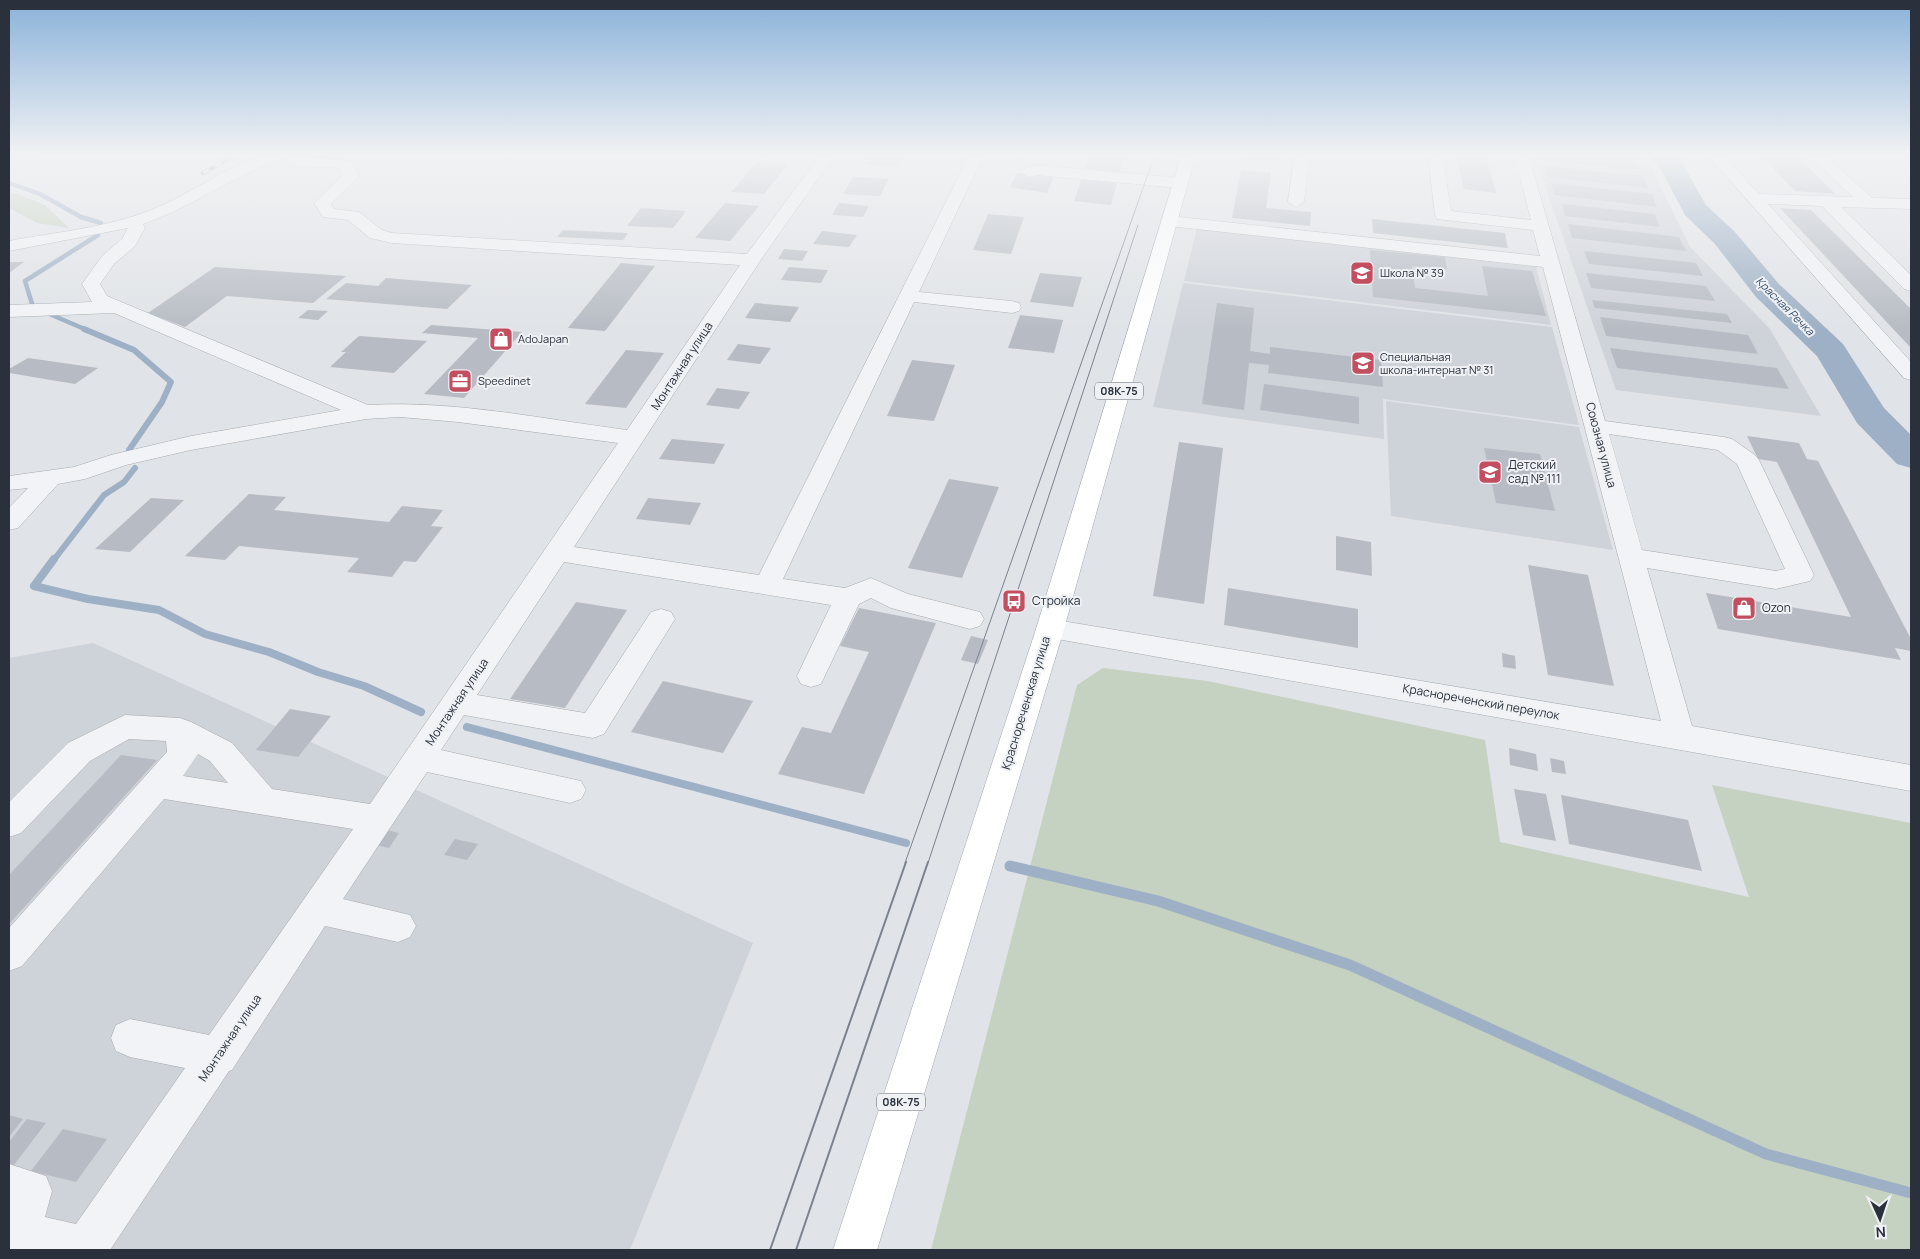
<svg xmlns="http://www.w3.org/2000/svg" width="1920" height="1259" font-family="Manrope,sans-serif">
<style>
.built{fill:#ced2d9}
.green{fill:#c5d1c1}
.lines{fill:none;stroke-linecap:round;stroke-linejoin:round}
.stream-far3{stroke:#9db0c5;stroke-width:4.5}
.stream-far2{stroke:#9db0c5;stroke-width:6}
.stream-far1{stroke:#9db0c5;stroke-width:8}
.stream{stroke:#9db0c5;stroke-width:11}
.river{fill:#9db0c5;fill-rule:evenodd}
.building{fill:#b7bcc4}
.minor-casing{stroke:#a6aab1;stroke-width:1}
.major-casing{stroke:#a0a7b2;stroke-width:1}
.minor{fill:#f2f3f6;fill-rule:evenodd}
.major{fill:#fff;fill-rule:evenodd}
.tram-far1{stroke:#7a8290;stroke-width:1}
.tram{stroke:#7a8290;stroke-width:2}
.rail-casing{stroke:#7a8290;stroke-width:4}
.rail{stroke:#eff1f5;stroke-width:2.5;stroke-dasharray:7;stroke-linecap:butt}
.labels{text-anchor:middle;stroke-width:4;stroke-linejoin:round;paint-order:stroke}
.far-poi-label{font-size:11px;fill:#2a313d;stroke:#eff1f5;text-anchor:start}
.far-water-label{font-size:11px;font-style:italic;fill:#374f6e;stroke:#eff1f5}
.shield{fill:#eff1f5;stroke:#656b74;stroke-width:1}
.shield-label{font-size:11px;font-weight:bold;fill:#2a313d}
.street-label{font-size:12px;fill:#2a313d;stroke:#eff1f5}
.poi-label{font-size:12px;fill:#2a313d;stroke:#eff1f5;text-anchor:start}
</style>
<rect width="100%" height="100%" fill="#e0e3e7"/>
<!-- built -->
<g class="built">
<path d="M1534,154H1642L1650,165L1690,247L1770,329L1821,416L1616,390Z"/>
<path d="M1197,228L1536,266L1551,325L1184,281Z"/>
<path d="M1183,283L1552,327L1579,425L1383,399L1384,439L1153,407Z"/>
<path d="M1386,401L1579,427L1613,550L1391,516Z"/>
<path d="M93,643L753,943L630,1250H9V658Z"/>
</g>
<!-- green -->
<g class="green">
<path d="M9,191L45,205L69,228L37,223L9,208Z"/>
<path d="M1103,668L1207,681L1485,740L1500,842L1749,897L1712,785L1911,823V1250H931L1077,685Z"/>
</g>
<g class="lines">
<!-- stream-far3 -->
<g class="stream-far3">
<path d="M9,183L40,194L81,217L101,223"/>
<path d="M87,330L33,307L25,281L98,235"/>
</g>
<!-- stream-far2 -->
<g class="stream-far2">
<path d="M84,329L134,350L171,382L162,402L129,450"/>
<path d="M53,561L104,495L124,482L135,468"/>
</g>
<!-- stream-far1 -->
<g class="stream-far1">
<path d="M54,559L34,586L88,599L159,610L205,634L269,652L318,672L364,686L421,712"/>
<path d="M467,727L906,843"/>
</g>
<!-- stream -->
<path class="stream" d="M1010,866L1158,901L1350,965L1766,1154L1911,1193"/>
<!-- river -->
<path class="river" d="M1648,154H1675L1679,157L1706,205L1735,232L1778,283L1843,344L1884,408L1911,435V468L1897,464L1857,423L1817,356L1756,297L1715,244L1685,215L1659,166Z"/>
</g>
<!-- building -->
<g class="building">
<path d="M9,154H44L34,158L9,156Z"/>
<path d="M317,154H343L335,160L310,159Z"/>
<path d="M872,154H903L895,167L865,164Z"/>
<path d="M1090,154H1125L1119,174L1084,171Z"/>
<path d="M1245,154H1280L1279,162L1245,159Z"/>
<path d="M1456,154H1485L1496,193L1464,189Z"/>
<path d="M1541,154H1579L1635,159L1640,170L1543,160Z"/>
<path d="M1760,154H1795L1835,194L1795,191Z"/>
<path d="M757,162L788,164L764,194L731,192Z"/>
<path d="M1545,166L1643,176L1648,188L1548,177Z"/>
<path d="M1241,170L1271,173L1266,208L1311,212L1310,226L1232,218Z"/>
<path d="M1017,173L1054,176L1047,193L1010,187Z"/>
<path d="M853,177L889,179L880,196L843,194Z"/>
<path d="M1081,180L1117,183L1111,205L1074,201Z"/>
<path d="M1551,183L1652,194L1657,207L1554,195Z"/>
<path d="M725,203L759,206L730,241L695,238Z"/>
<path d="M839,203L869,206L863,217L832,215Z"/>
<path d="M1562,204L1655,214L1660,227L1565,216Z"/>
<path d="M641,208L686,211L673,228L627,226Z"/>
<path d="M1780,208L1811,210L1911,309V348Z"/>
<path d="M988,214L1024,217L1011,254L973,250Z"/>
<path d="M1372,219L1505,233L1508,248L1373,233Z"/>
<path d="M1568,224L1679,237L1686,251L1572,238Z"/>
<path d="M563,230L628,233L623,240L557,237Z"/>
<path d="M822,231L857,235L849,247L813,244Z"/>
<path d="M784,249L808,251L802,261L778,259Z"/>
<path d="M1370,250L1445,257L1447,269L1412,266L1415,288L1488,296L1482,266L1532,271L1546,316L1373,297Z"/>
<path d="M1584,251L1696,263L1703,276L1589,264Z"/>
<path d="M9,262H24L9,273Z"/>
<path d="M621,263L655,266L605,331L568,328Z"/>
<path d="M215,267L346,276L313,303L227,296L185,327L148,313Z"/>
<path d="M789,267L828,270L821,283L781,280Z"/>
<path d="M1040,273L1082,277L1073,307L1030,302Z"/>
<path d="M1586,273L1706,286L1715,301L1591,288Z"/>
<path d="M386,278L472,285L447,309L326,299L346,283L378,286Z"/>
<path d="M1592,300L1727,314L1732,323L1595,308Z"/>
<path d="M755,303L799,307L790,322L745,318Z"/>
<path d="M1217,303L1254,308L1250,351L1270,354V347L1381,360L1383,387L1268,373L1269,365L1249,363L1244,410L1202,404Z"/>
<path d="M308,310L328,311L318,320L298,318Z"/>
<path d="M1020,315L1063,320L1054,353L1008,348Z"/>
<path d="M1600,317L1748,335L1758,354L1606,336Z"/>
<path d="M431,325L522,332L464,398L424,394L478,338L422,333Z"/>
<path d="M359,336L427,341L394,373L330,367L346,352H341Z"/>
<path d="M738,344L771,348L760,364L727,360Z"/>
<path d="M1610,348L1777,368L1789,389L1617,368Z"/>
<path d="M626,350L664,353L626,408L585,404Z"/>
<path d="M28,358L98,368L75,384L9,373V369Z"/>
<path d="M912,360L955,365L934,421L887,416Z"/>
<path d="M1264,384L1359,397V424L1260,410Z"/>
<path d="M717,388L750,392L739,409L706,405Z"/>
<path d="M1747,436L1799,443L1807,459L1818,461L1911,639V651L1895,648L1901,660L1718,629L1706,593L1851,617L1777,462L1758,459Z"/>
<path d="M672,439L725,444L714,464L659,459Z"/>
<path d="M1179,442L1223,448L1204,604L1153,596Z"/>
<path d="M1484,448L1540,454L1555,511L1496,503Z"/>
<path d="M949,479L999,487L962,578L908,568Z"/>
<path d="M249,494L286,497L274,510L389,522L402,506L443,510L431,526L443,527L416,562L404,561L392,577L347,572L359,558L239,546L225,560L185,556Z"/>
<path d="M151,498L184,500L130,552L95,549Z"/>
<path d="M648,498L701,503L690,525L636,519Z"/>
<path d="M1336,536L1371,542L1372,576L1336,570Z"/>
<path d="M1528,565L1588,575L1614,686L1548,675Z"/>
<path d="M1228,588L1358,609V648L1224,625Z"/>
<path d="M576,602L627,610L565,708L510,699Z"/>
<path d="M859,608L936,623L864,794L778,774L802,727L831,733L869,652L840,646Z"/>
<path d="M971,636L988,640L978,664L961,660Z"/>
<path d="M1502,653L1515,656L1516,669L1503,667Z"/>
<path d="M663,681L753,701L723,753L631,732Z"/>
<path d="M290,709L331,716L298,757L256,750Z"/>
<path d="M1509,748L1536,754L1538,771L1510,765Z"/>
<path d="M121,755L157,760L9,924V875Z"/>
<path d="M1550,758L1564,761L1566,774L1552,772Z"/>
<path d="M1514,789L1546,794L1556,841L1523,835Z"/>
<path d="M1561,795L1688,820L1702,871L1569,844Z"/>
<path d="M387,830L399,833L389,848L376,845Z"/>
<path d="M455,839L478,844L467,860L444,855Z"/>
<path d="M9,1115L23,1119L9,1137Z"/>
<path d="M27,1119L46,1123L14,1165L9,1164V1142Z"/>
<path d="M63,1129L107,1139L76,1182L31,1171Z"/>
</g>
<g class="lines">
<!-- minor casing -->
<g class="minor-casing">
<g id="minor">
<path d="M268,154H298L302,157L351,161L359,176L331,204L334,209L359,212L382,230L392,233L747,254L821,154H835L760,261L574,547L759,575L970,154H984L919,292L1012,301L1019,303L1021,307L1019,311L1012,313L914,302L783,579L845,588L871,578L908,594L980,612L984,619L980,626L970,629L891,608L871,598L859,604L821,684L811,687L801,684L797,676L831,605L564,562L477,695L585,713L651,612L661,609L671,612L675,619L604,734L593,738L464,715L441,750L581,781L586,790L581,799L570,803L427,772L343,899L410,915L416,926L410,937L398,942L325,926L232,1070L229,1071L110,1250H9V1164L46,1176L52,1191L45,1217L76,1224L185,1068L130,1057L116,1051L111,1038L116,1025L130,1019L209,1035L353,829L164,799L22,966L9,971V928L167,752L166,741L129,739L90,761L21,833L9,837V802L68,743L125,715L180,718L191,722L232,743L272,789L370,804L618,443L458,422L400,417L366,419L191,450L126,465L85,479L58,484L18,528L9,530V508L28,488L9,490V476L74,467L111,455L191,436L341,410L114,313L9,317V305L92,302L82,284L102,256L122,239L128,228L9,251V241C56,232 106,228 151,210C191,194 226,166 268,154ZM286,158L298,166L340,168L343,175L314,203L323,217L348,220L370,238L392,243L740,265L627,430C542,419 454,400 368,405L107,296L100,284L114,264L135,246L145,228L143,224C193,207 235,173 286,158ZM198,754L210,761L228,783L183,776Z"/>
<path d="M1295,154H1309L1304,202L1296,207L1288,202Z"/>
<path d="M1428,154H1442L1451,211L1531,220L1514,154H1528L1605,421L1724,437L1732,439L1755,455L1759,460L1814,575L1810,581L1776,589L1647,568L1692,726L1911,765V791L1040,636L1036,629L1040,622L1050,619L1661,721L1543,267L1169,226L1163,225L1161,221L1163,217L1169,216L1540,256L1533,230L1437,219L1435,215ZM1609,434L1718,450L1737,464L1785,569L1776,571L1642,550Z"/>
<path d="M1707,154H1722L1759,194L1853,197L1817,163L1802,157L1800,154H1819L1827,157L1872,198L1911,199V209L1841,207L1911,275V291L1904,289L1822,206L1768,204L1911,362V380L1904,378Z"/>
<path d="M1036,165L1180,178L1188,183L1180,188L1037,175L1029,177L1021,172L1024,169Z"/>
</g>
</g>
<!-- major casing -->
<g class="major-casing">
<path id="major" d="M1182,154H1196L1064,629L877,1250H833L1036,629Z"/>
</g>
<!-- minor -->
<use href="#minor" class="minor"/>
<!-- major -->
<use href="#major" class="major"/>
<!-- tram-far1 -->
<g class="tram-far1">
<path d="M905,863L1155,154"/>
<path d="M928,863L1138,225"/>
</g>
<!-- tram -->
<g class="tram">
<path d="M770,1250L906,862"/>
<path d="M796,1250L928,862"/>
</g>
<!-- rail casing -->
<g class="rail-casing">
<path id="rail" d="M203,173L238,154"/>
</g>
<!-- rail -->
<use href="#rail" class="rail"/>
</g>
<!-- sky -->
<linearGradient id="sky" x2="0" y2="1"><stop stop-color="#8ab2da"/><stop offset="0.47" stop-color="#f1f2f4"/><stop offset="1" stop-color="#f1f2f4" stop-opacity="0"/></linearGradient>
<rect width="1920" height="330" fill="url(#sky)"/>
<!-- icons -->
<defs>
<g id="school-square" transform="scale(1.25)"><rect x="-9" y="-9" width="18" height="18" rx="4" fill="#c34e5f" stroke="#eff1f5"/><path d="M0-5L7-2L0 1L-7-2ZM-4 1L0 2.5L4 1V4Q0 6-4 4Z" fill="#fff"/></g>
<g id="shop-square" transform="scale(1.25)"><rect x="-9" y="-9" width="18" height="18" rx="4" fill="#c34e5f" stroke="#eff1f5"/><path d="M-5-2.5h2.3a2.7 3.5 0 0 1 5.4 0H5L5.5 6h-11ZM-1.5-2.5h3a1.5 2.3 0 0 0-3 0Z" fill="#fff"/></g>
<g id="office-square" transform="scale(1.25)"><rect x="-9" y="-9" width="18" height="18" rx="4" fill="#c34e5f" stroke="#eff1f5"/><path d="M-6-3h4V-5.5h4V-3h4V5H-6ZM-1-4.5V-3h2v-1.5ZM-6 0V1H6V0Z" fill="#fff"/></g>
<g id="bus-square" transform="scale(1.25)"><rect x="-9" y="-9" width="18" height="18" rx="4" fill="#c34e5f" stroke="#eff1f5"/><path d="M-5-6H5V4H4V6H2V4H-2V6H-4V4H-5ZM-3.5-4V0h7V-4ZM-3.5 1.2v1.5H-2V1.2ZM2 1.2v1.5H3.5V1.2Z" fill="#fff"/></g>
</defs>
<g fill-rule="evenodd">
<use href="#school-square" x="1362" y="273"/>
<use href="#shop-square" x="501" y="339"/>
<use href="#school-square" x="1363" y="363"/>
<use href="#office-square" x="460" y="381"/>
<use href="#school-square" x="1490" y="472"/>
<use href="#bus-square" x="1014" y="601"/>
<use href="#shop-square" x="1744" y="608"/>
</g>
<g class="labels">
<!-- far-poi labels -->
<g class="far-poi-label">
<text x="1380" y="277">Школа № 39</text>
<text x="518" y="343">AdoJapan</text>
<text x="1380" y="361">Специальная<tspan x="1380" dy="13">школа-интернат № 31</tspan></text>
<text x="478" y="385">Speedinet</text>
</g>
<!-- far-water labels -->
<g class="far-water-label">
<text transform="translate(1785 306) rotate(45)" y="4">Красная Речка</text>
</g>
<!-- shield labels -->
<g class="shield">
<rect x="1095" y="382.5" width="48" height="17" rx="4"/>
<rect x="877" y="1093.5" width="48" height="17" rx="4"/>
</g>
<g class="shield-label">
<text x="1119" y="395">08К-75</text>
<text x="901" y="1106">08К-75</text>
</g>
<!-- street labels -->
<g class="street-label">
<text transform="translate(682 366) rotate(-57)" y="4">Монтажная улица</text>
<text transform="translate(1601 445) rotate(75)" y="4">Союзная улица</text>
<text transform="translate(457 702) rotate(-56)" y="4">Монтажная улица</text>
<text transform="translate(1481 702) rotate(10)" y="4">Краснореченский переулок</text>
<text transform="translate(1026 703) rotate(-73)" y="4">Краснореченская улица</text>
<text transform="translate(230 1038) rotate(-56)" y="4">Монтажная улица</text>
</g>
<!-- poi labels -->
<g class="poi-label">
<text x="1508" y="469">Детский<tspan x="1508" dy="14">сад № 111</tspan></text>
<text x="1032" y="605">Стройка</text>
<text x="1762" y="612">Ozon</text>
</g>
</g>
<!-- border -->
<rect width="1920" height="1259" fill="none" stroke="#2a313d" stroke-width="20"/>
<!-- north arrow -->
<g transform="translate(1880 1219) rotate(177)" stroke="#eff1f5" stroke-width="4" paint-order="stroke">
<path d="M0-4L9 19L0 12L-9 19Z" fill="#2a313d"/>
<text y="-8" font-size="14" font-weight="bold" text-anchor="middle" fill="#2a313d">N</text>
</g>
</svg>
